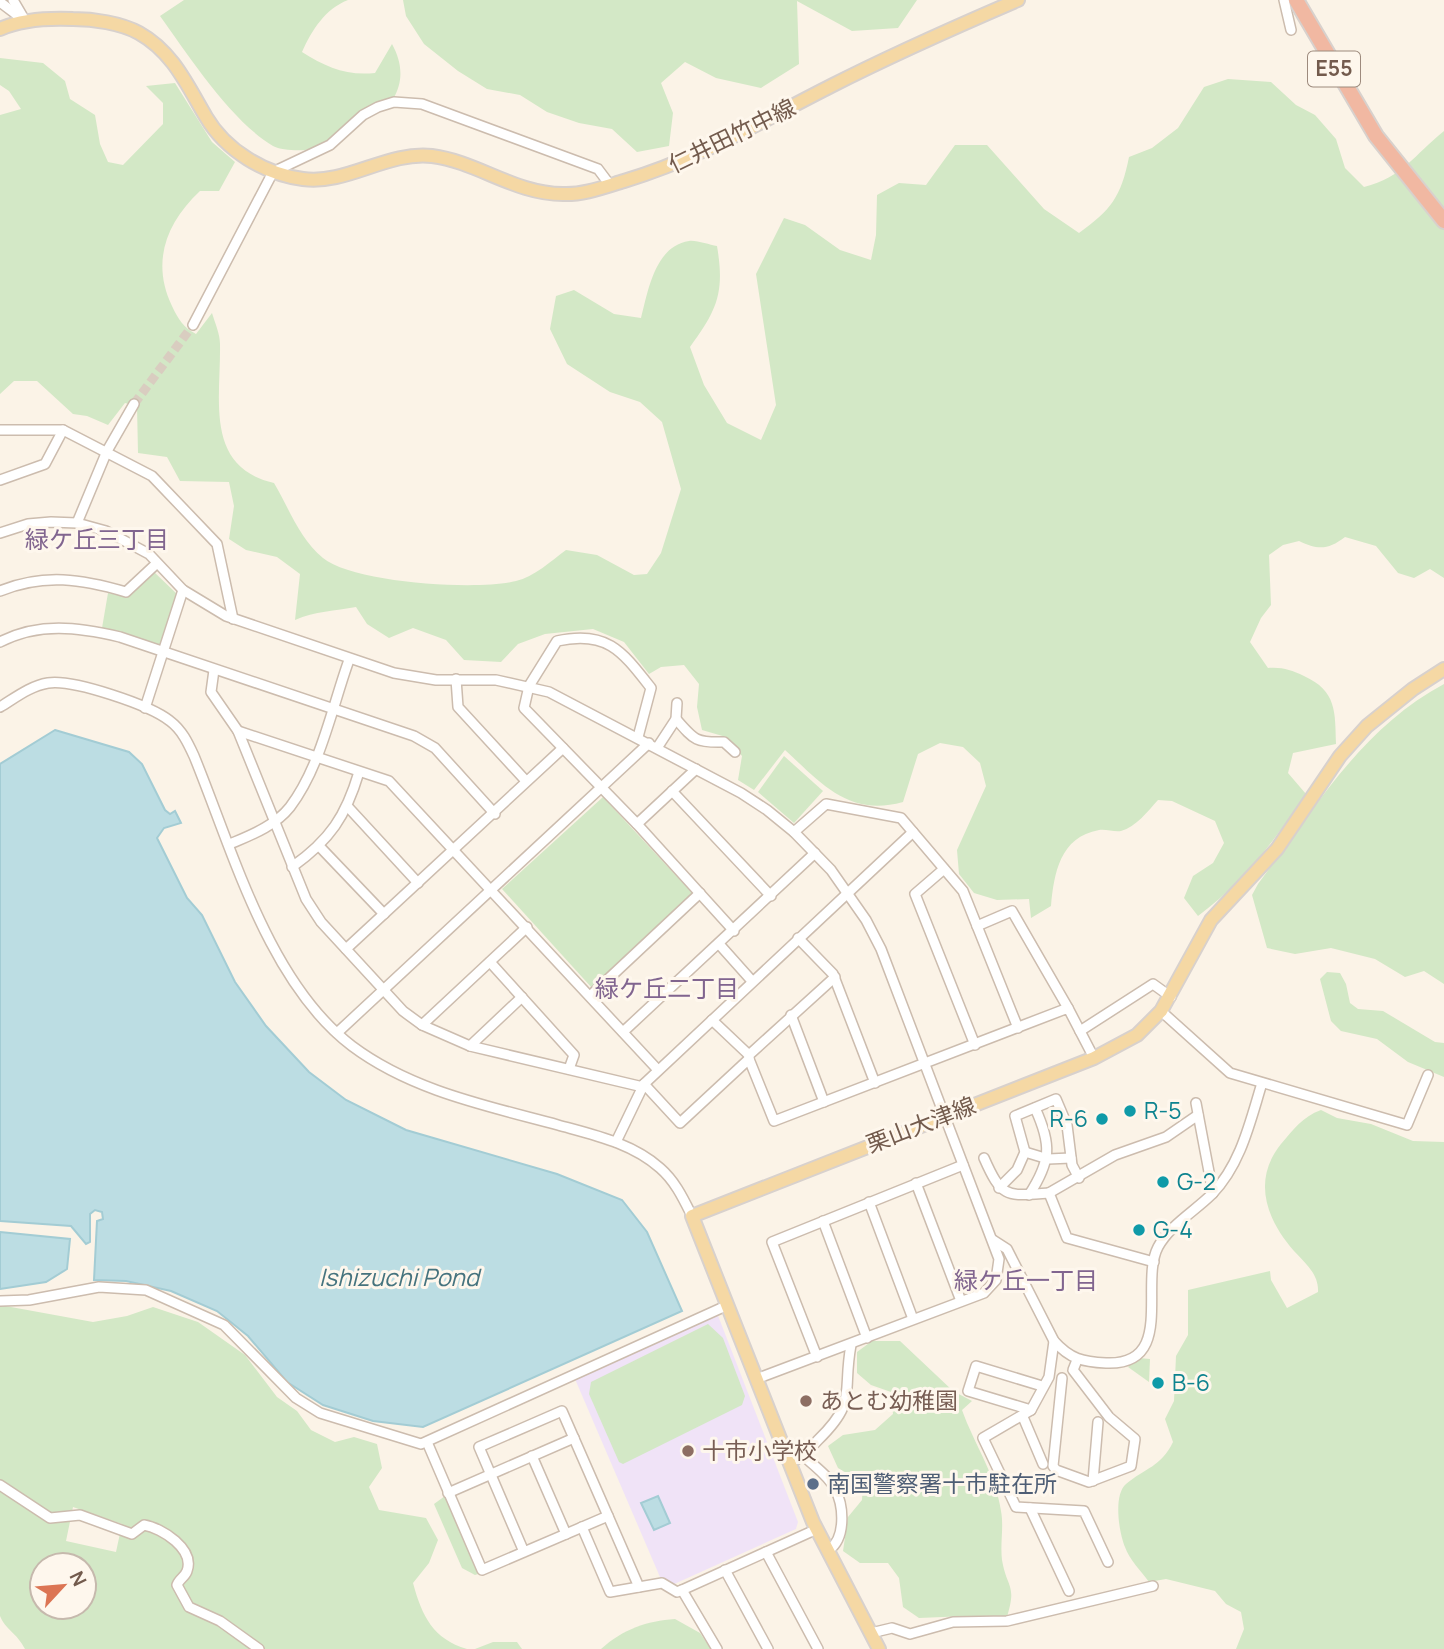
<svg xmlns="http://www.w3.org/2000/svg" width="1444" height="1649" font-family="Manrope,'Noto Sans JP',sans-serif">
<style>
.education{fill:#f0e3f7}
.green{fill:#d3e8c6;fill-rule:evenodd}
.water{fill:#bcdde3;stroke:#a3ccd4;stroke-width:2}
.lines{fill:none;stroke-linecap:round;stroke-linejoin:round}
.minor-tunnel{stroke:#d9cdc0;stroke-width:9;stroke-dasharray:9 4.5;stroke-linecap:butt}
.minor-casing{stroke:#ccbcae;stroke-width:12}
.major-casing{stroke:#d8d1cd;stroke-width:16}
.highway-casing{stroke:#d8d1cd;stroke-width:18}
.minor{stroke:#fff;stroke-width:9}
.major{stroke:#f5d8a4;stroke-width:12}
.highway{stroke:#f1b8a2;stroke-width:14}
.culture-dot{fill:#0f9aa8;stroke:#fef7ed;stroke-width:2.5}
.education-dot{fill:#8d6e63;stroke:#fef7ed;stroke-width:2.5}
.service-dot{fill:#5c6f8a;stroke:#fef7ed;stroke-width:2.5}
.labels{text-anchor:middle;stroke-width:6;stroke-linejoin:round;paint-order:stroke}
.shield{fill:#fef7ed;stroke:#9d8a7d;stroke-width:2}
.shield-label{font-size:21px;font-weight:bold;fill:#735b4d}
.street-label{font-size:23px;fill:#735b4d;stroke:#fef7ed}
.culture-label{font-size:23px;fill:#0d838f;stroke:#fef7ed;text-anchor:start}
.education-label{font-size:23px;fill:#785e54;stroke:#fef7ed;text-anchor:start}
.service-label{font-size:23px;fill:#4e5e75;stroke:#fef7ed;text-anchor:start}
.neighbourhood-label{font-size:24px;fill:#81658f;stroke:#fef7ed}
.water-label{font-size:24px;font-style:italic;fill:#45737e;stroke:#fef7ed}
</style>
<rect width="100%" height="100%" fill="#fbf3e7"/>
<!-- education -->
<path class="education" d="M717,1313L798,1522L796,1529L672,1585L660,1577L575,1379Z"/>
<!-- green -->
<g class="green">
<path d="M184,0H348C325,9 312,30 302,52C326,67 346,76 375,73L392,44C402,62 404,81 393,99C387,110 318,149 305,150C297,151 280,150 273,146C232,122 188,55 160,16Z"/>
<path d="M403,0H917L898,28L852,31L797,1L799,64L761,88L716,78L685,62L661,83L673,113L669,146L637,152L612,129L579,123L547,112L520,95L487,89L458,71L424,44L406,16Z"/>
<path d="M0,58L43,63L65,81L70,99L95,115L100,144L108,162L123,165L163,124V103L146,86L175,83L212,142L235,162L219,191H200C166,223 151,262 172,306C178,319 184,328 196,334L212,313C215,323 220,334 220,344C221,399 204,467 274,483C290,510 299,538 323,558C353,583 478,591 516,581C534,577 551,561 566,550L597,555L634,575L647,574L661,553L681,489L662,422L640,402L610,392L567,364L550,329L556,296L574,290L614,314L641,318C648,291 655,246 689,241C697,240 709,245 717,246C725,293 717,310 690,347L704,385L727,423L761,440L776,405L756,274L784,218L805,225L840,250L871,260L876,235L877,195L899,183L926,185L955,145H987L1044,209L1079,233C1111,210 1121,197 1129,157L1152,148L1178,128L1204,87L1228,79L1271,82L1296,105L1315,115L1336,139L1345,168L1364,187C1403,177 1414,155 1444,131V578L1430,569L1414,578L1398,573L1376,546L1345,537C1328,550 1318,550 1299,541L1283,545L1269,555L1271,605L1261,618L1250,642L1268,668C1283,667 1291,670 1304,676C1337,691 1335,712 1336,744L1293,753L1288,773L1306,794C1274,841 1244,882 1198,916L1184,898L1193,876L1213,863L1224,843L1215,821L1172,801L1158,800C1148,811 1136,827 1121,831C1114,832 1106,829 1099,830C1060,837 1054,873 1051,906L1031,918L1029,899L997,900L974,893L959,874L957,850L986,786L980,763L963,747L940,743L918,754L903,802C849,817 822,784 785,750L754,790L738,780L742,756L726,737L702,730L697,707L699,684L684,665L661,667L649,674L624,642L593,629L545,634L518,644L501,662L464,660L446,640L413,628L389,638L367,624L356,607C335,611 315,611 295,620L300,574L277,557L246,550L229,539L234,506L229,482L180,481L167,457L138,453L137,406L125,403L108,425L87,416L73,414L37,381H14L0,394V115L21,109L9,91L0,85Z"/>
<path d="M154,572L178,595L159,648L102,628L108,593L128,597Z"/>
<path d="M1444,684V984L1424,971L1405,977L1375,959L1331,948L1295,954L1267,948L1252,895L1258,884C1313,811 1361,728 1444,684Z"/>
<path d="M784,756L823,791L794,823L758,792Z"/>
<path d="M603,797L693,894L592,988L502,889Z"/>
<path d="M1327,972L1340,973L1346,984L1350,1003L1358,1009L1383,1011L1435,1042L1444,1043V1077L1408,1062L1377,1039L1341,1031L1331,1021L1320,979Z"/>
<path d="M1321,1110L1337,1118L1371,1124L1413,1141L1444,1142V1649H1236L1244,1629L1241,1612L1226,1604L1215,1591L1166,1579L1149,1582C1141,1571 1129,1559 1125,1547C1119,1533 1113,1495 1126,1484C1145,1468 1161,1467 1173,1442L1165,1419L1174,1401L1176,1356L1188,1335V1290L1270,1271L1271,1280L1287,1308L1318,1292C1319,1274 1305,1263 1294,1251C1266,1219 1252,1180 1281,1144C1294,1129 1302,1117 1321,1110Z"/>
<path d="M0,1305L93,1322L127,1316L153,1307L198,1322L245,1355L277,1397L297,1411L311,1430L335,1442L354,1437L377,1444L382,1468L369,1487L379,1510L426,1518L438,1540L429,1563L413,1583C422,1616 433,1639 467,1649H25C17,1633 5,1629 0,1616ZM73,1507L122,1524L116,1552L66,1541ZM42,1565H84V1607H42Z"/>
<path d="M708,1324L723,1338L745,1396L742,1405L623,1464L619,1462L589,1394L591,1382Z"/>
<path d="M872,1341H900L953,1391L972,1401L962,1410C974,1444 996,1475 1001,1511C1004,1527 1000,1543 1002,1560C1007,1589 1017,1584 1007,1617L989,1620L967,1616L919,1618L903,1607L899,1578L888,1563H860L843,1551L848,1517L862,1500L863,1483L838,1468L828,1446L843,1435L875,1430L893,1414L891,1392L871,1385L857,1373V1352Z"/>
<path d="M1139,1358L1150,1359L1149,1382L1128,1367Z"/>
<path d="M445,1496L478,1574L475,1575L462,1568L434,1504Z"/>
<path d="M675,1619L700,1633L711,1649H601C623,1629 647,1621 675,1619Z"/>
<path d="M493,1642H517L522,1649H475Z"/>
</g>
<!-- water -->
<g class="water">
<path d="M55,730L129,752L142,764L165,810L170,814L175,811L181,823L164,828L157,838L187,898L202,915L235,982L266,1026L309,1072L346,1100L406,1130L557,1174L622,1200L647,1232L682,1311L423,1427L373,1421L323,1405L287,1382L248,1336L217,1311L171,1291L126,1281L94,1280L97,1221L103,1219L102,1212L95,1210L90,1214V1242L86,1244L71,1226L0,1221V764Z"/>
<path d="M0,1232L70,1239L67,1269L46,1282L0,1289Z"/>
<path d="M658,1496L670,1523L654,1530L641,1503Z"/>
</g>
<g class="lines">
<!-- minor-tunnel -->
<path class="minor-tunnel" d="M134,404L193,325"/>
<!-- minor casing -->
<g class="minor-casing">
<g id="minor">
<path d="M13,0L23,17"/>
<path d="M1284,0L1291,30"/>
<path d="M0,2L25,21"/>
<path d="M193,325L273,172L330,145L363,115L378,107L394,102L422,104L598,169L610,185"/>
<path d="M0,430H63L152,476L217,544L233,619"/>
<path d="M0,480L45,464L63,430"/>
<path d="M77,523L107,451L134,404"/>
<path d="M0,533L28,524L51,522L77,523L106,531L149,554L183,590L226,616L394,673L436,680H496L549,692L741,793L767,810L794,832L831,870L866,920L881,949L999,1259L996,1280L984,1293L756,1379"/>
<path d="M0,591C44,573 82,579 126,592L156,564"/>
<path d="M0,642C39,622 78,627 120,637L414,736L435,748L495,814"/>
<path d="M214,670L211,692L238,731L306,899L321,922L403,1011L422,1025L470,1046L643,1087"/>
<path d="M456,679L458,707L526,781"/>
<path d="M0,707C15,698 30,686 48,683C73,679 150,705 170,721C182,730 188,743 194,756C233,851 268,982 352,1046C412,1091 488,1106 558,1125C594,1135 632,1143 660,1168C675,1181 683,1198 692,1216"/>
<path d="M145,708L183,590"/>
<path d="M676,719C694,740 696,743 724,742L735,752"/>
<path d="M238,731L389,781L658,1070"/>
<path d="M638,737L651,688C622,651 607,630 557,641L529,686L524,708L637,824L734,931"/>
<path d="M657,748L676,719L677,703"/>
<path d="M672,791L771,896"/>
<path d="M348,807L418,883"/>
<path d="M637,824L696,769"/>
<path d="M794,832L826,804L901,818L963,891L1018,1028"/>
<path d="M230,844C251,835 275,826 290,807C321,766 332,707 349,660"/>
<path d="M320,847L384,914"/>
<path d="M292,867C330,840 346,816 359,772"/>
<path d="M944,869L915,894L975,1045"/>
<path d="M977,926L1012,911L1068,1008"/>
<path d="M798,938L833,974L875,1083"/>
<path d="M719,944L752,981"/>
<path d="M346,949L563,748"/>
<path d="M490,962L574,1055L569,1069"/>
<path d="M590,996L700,893"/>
<path d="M1161,1011L1230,1073L1407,1125L1428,1075"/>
<path d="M791,1015L824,1102"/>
<path d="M712,1020L749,1055"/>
<path d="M422,1025L527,927"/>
<path d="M1080,1031L1153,984L1171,997"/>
<path d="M623,1032L815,853"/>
<path d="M337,1033L649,743"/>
<path d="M470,1046L522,997"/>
<path d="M749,1059V1055L835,977"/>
<path d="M644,1084L680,1123L749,1059L774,1121L1068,1008L1094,1058"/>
<path d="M1196,1103L1213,1193"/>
<path d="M616,1142L644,1084L913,832"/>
<path d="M1025,1152L1048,1159L1071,1158"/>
<path d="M984,1158C1002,1199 1007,1196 1049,1193"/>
<path d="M916,1183L961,1301"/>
<path d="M999,1188L1017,1170L1025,1152L1015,1116L1056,1099L1067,1125L1072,1165L1079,1178"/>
<path d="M1029,1195C1051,1161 1052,1145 1035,1108"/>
<path d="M869,1202L913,1319"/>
<path d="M823,1221L867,1338"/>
<path d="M993,1240L1007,1249L1054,1341C1070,1359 1083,1362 1106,1363C1176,1366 1139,1283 1158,1247C1169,1226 1195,1211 1212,1194C1241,1164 1250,1122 1262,1083"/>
<path d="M1154,1262L1067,1238L1049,1193L1115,1155L1166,1137L1198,1115"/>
<path d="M0,1301L29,1300L99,1287L146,1290L224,1325L296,1398L320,1413L421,1444L728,1305"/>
<path d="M817,1357L772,1242L963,1165"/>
<path d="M1062,1378L1053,1466L1056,1470L1089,1482L1131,1466L1135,1439L1109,1417L1073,1370L1077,1360"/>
<path d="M1042,1386L976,1366L968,1391L1031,1410L1049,1377L1054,1341"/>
<path d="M1031,1410L983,1438L1016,1507L1084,1511L1108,1562"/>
<path d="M1023,1417L1043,1464"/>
<path d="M427,1442L482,1570L608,1516L562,1411L479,1447L524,1552"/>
<path d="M532,1456L566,1534"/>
<path d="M805,1457C815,1467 829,1476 835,1489C844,1506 846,1538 829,1550"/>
<path d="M788,1462C807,1457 805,1453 818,1440C858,1401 842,1393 851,1345"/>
<path d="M1093,1481L1098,1422"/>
<path d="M0,1485L50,1518L80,1515L132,1534L144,1525C162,1528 195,1549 187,1571C185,1577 179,1579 177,1585L189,1607L220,1621L259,1649"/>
<path d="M448,1493L574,1438"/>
<path d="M1030,1508L1069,1591"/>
<path d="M608,1516L639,1587"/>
<path d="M582,1527L610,1592L662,1583L677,1592L682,1590"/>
<path d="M766,1552L818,1649"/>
<path d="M725,1570L768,1649"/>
<path d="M871,1633L892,1628L910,1634L953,1622L1007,1621L1153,1586"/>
<path d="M717,1649L682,1590L817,1529"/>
</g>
</g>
<!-- major casing -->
<g class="major-casing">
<g id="major">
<path d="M0,29C22,19 49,18 73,19C93,19 121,23 139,33C173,52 187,85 206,117C226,151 265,174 303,179C347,185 387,151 432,156C478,162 515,194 563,194C583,195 604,187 624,181C698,159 762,121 831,86C892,55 955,27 1018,0"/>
<path d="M879,1649L813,1522L692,1216L1094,1058L1137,1035L1161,1011L1211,920L1277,849L1340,756L1367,726L1413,689L1444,669"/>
</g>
</g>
<!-- highway casing -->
<g class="highway-casing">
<path id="highway" d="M1296,0L1376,136L1444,221"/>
</g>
<!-- minor -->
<use href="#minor" class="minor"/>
<!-- major -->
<use href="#major" class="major"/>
<!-- highway -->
<use href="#highway" class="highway"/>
</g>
<!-- markers -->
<g class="culture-dot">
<circle cx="1130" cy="1111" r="7"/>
<circle cx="1102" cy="1119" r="7"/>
<circle cx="1163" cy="1182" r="7"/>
<circle cx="1139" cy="1230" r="7"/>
<circle cx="1158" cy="1383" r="7"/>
</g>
<g class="education-dot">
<circle cx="806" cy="1401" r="7"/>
<circle cx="688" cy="1451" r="7"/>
</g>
<circle class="service-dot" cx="813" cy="1484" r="7"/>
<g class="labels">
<!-- shield labels -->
<rect class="shield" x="1308" y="51.5" width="52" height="35" rx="5"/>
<g class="shield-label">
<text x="1334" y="76">E55</text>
</g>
<!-- street labels -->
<g class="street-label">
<text transform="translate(732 136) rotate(-26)" y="8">仁井田竹中線</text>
<text transform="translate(921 1125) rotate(-21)" y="8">栗山大津線</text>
</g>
<!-- culture labels -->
<g class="culture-label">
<text x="1144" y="1119">R-5</text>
<text x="1088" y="1127" text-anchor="end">R-6</text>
<text x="1177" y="1190">G-2</text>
<text x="1153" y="1238">G-4</text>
<text x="1172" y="1391">B-6</text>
</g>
<!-- education labels -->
<g class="education-label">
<text x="820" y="1409">あとむ幼稚園</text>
<text x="702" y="1459">十市小学校</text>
</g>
<!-- service labels -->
<g class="service-label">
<text x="827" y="1492">南国警察署十市駐在所</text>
</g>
<!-- neighbourhood labels -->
<g class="neighbourhood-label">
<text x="97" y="548">緑ケ丘三丁目</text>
<text x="667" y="997">緑ケ丘二丁目</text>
<text x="1026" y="1289">緑ケ丘一丁目</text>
</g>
<!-- water labels -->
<g class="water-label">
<text x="399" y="1286">Ishizuchi Pond</text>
</g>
</g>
<!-- north arrow -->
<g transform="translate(63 1586) rotate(64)"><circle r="33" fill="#fef7ed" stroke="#c6b9ad" stroke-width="2"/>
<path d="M0-5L12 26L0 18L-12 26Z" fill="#dc7554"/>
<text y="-10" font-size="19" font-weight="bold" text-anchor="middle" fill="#735b4d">N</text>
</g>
</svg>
